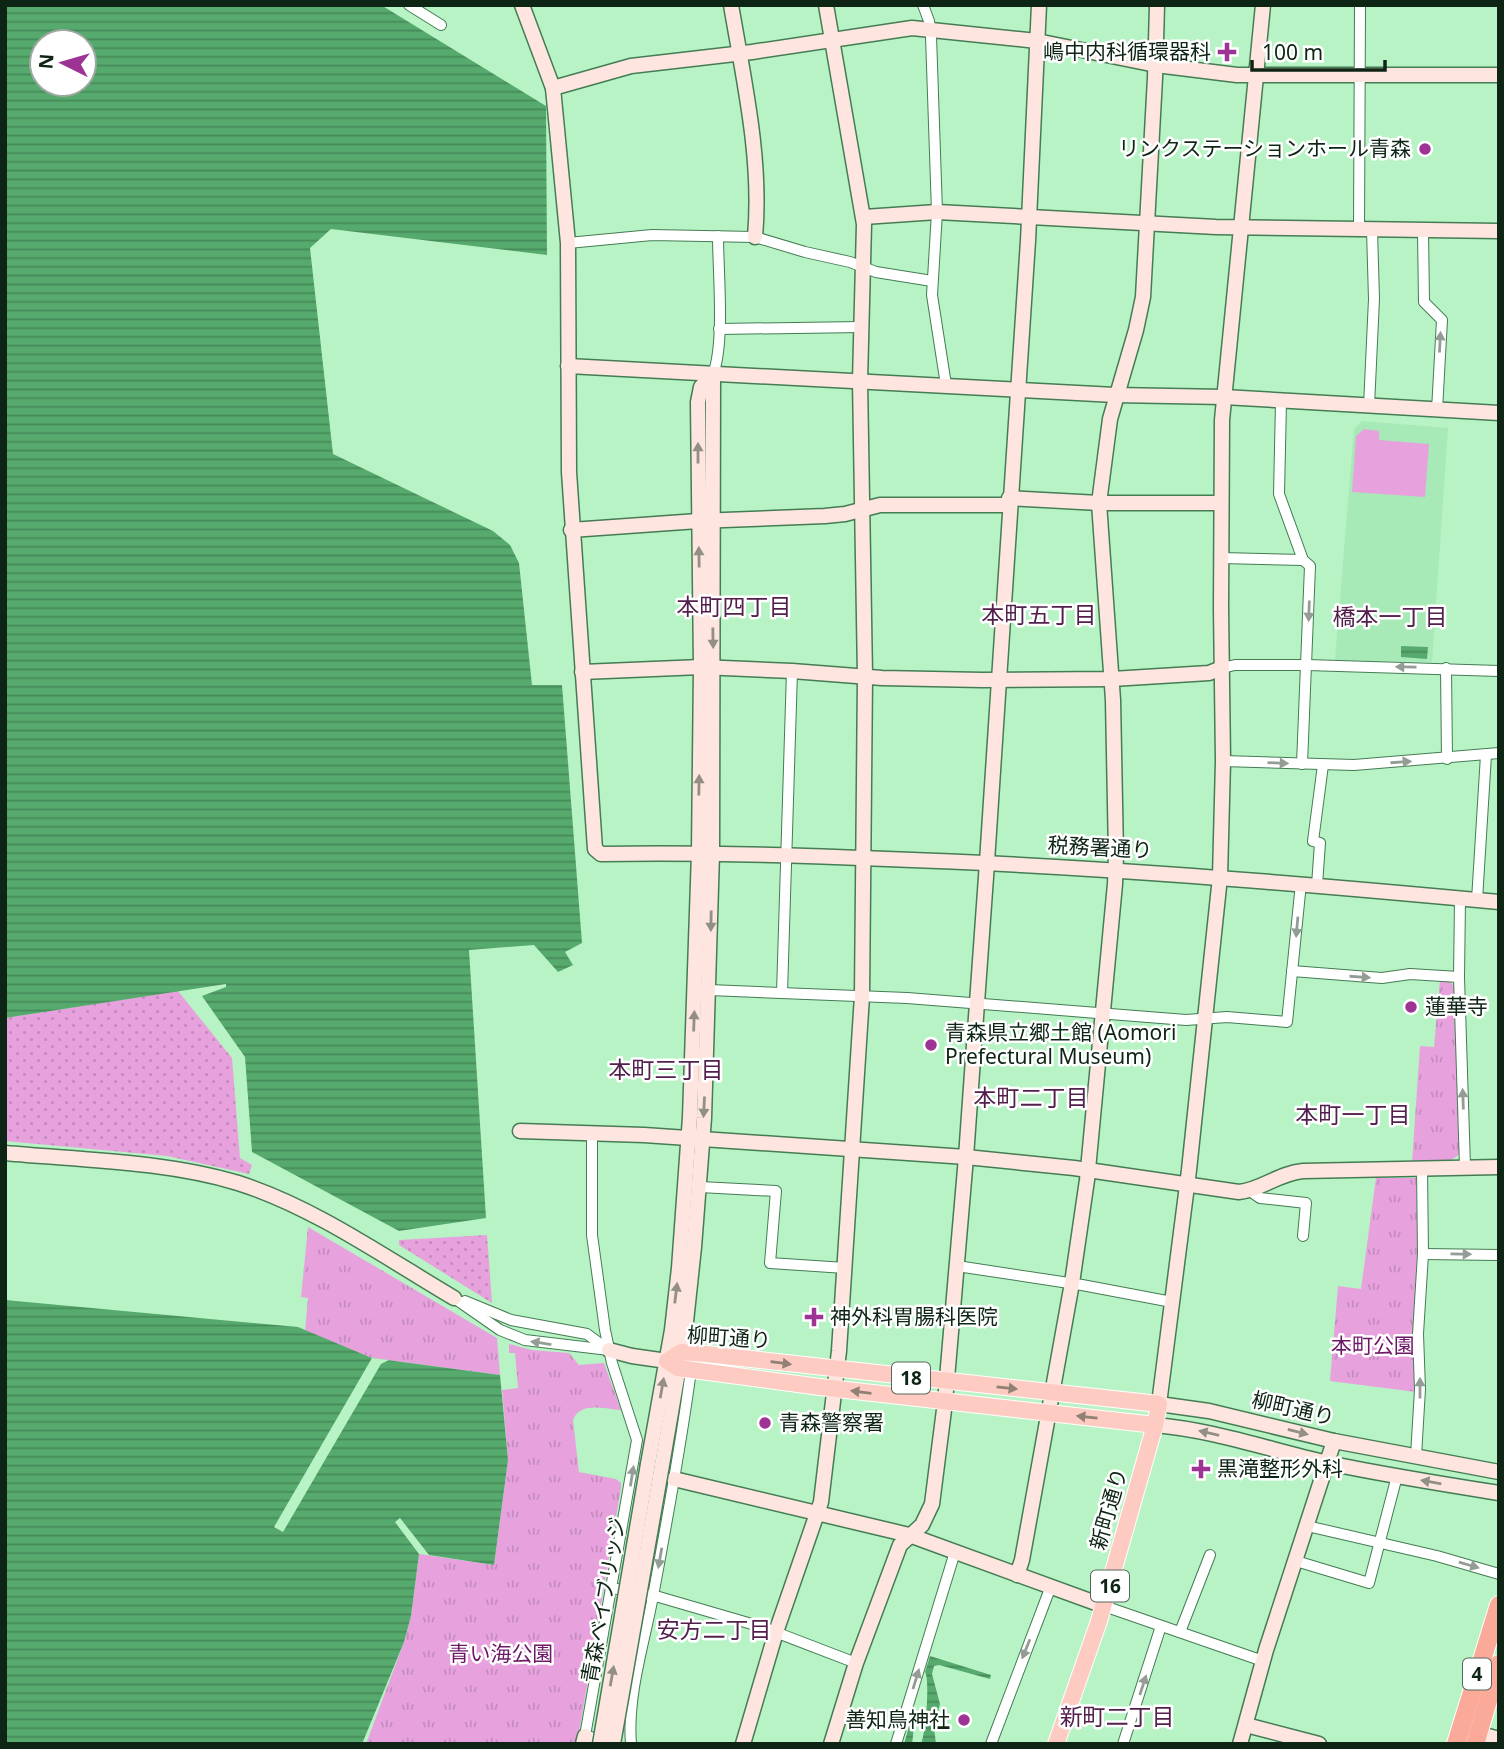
<svg xmlns="http://www.w3.org/2000/svg" width="1504" height="1749" font-family="'Noto Sans','Noto Sans JP',sans-serif">
<style>
.built{fill:#a7e9b7}
.grass{fill:url(#grass-dots)}
.park{fill:url(#park-tufts)}
.garden{fill:#e7a2de}
.water{fill:url(#water-rules);fill-rule:evenodd}
.pier{fill:#b8f3c5}
.lines{fill:none;stroke-linecap:round;stroke-linejoin:round}
.street-casing{stroke:#447c53;stroke-width:12}
.secondary-casing{stroke:#447c53;stroke-width:17}
.primary-casing{stroke:#fff;stroke-width:18}
.highway-casing{stroke:#fff;stroke-width:20}
.street{stroke:#fff;stroke-width:10}
.secondary{stroke:#fee5e0;stroke-width:14}
.primary{stroke:#fdcbc2;stroke-width:16}
.highway{stroke:#fba999;stroke-width:18}
.secondary-bridge-casing{stroke:#447c53;stroke-width:17;stroke-linecap:butt}
.secondary-bridge{stroke:#fee5e0;stroke-width:14}
.oneway{fill:#939d96}
.oneway2{fill:#928f85}
.oneway3{fill:#918074}
.poi-dot{fill:#9d3394;stroke:#fff;stroke-width:2.5}
.labels{text-anchor:middle;stroke-width:5;stroke-linejoin:round;paint-order:stroke}
.shield{fill:#fff;stroke:#56665b;stroke-width:2}
.shield-label{font-size:19px;font-weight:bold;fill:#0e2515}
.poi-label{font-size:21px;fill:#0e2515;stroke:#fff;text-anchor:start}
.street-label{font-size:21px;fill:#0e2515;stroke:#fff}
.park-label{font-size:21px;fill:#6e1767;stroke:#fff}
.neighbourhood-label{font-size:23px;fill:#53204e;stroke:#fff}
</style>
<defs>
<pattern id="grass-dots" width="8" height="8" patternUnits="userSpaceOnUse" patternTransform="scale(1.75)"><rect width="8" height="8" fill="#e7a2de"/><path d="M2 2h.1M6 6h.1" fill="none" stroke="#c58bbe" stroke-width="1.8" stroke-linecap="round"/></pattern>
<pattern id="park-tufts" width="24" height="20" patternUnits="userSpaceOnUse" patternTransform="scale(1.75)"><rect width="24" height="20" fill="#e7a2de"/><path d="M3 7l-1-3M5 7V3M7 7l1-3M15 17l-1-3M17 17v-4M19 17l1-3" fill="none" stroke="#c58bbe"/></pattern>
<pattern id="water-rules" width="6" height="5" patternUnits="userSpaceOnUse" patternTransform="scale(1.75)"><rect width="6" height="5" fill="#56aa6e"/><path d="M0 2.5h6" fill="none" stroke="#468a59"/></pattern>
</defs>
<rect width="100%" height="100%" fill="#b8f3c5"/>
<!-- built -->
<path class="built" d="M1362,421L1448,428L1432,662L1335,660L1354,429Z"/>
<!-- grass -->
<g class="grass">
<path d="M178,991L232,1058L240,1158L252,1165L249,1174L167,1156L5,1141V1018Z"/>
<path d="M487,1235L492,1303L399,1245V1240Z"/>
</g>
<!-- park -->
<g class="park">
<path d="M1440,980L1449,981L1456,988L1460,1154L1450,1161L1412,1162L1420,1046L1434,1047Z"/>
<path d="M1376,1178H1416L1418,1239L1413,1334L1416,1392L1330,1381L1338,1286L1361,1289Z"/>
<path d="M308,1227L497,1338L500,1375L372,1358L305,1331L308,1298L301,1297Z"/>
<path d="M509,1344L532,1350L569,1353L579,1365L604,1363L621,1410C605,1409 580,1401 573,1420L579,1472L616,1479L621,1483V1488L577,1744H366L404,1642L411,1616L419,1554L494,1565L508,1460L502,1390L518,1388L515,1353H509Z"/>
</g>
<!-- garden -->
<path class="garden" d="M1364,429L1379,431V440L1429,444L1425,497L1352,492L1356,436Z"/>
<!-- water -->
<g class="water">
<path d="M5,5H381L546,106L547,255L331,229L310,248L333,454L493,531L510,545L519,563L532,685H562L582,943L565,952L573,965L558,972L534,945L469,950L486,1218L399,1231L252,1152L245,1057L202,996L226,987V984L5,1018ZM42,42H84V84H42Z"/>
<path d="M1401,646L1428,647L1427,659L1401,657Z"/>
<path d="M5,1300L298,1327L372,1358L500,1375L508,1460L494,1565L429,1555L400,1518L395,1522L419,1554L411,1616L404,1642L362,1744H5Z"/>
<path d="M930,1656L991,1675L990,1679L939,1665L934,1666L932,1674L940,1704L934,1727L936,1744H921C926,1733 930,1680 925,1672Z"/>
<path d="M916,1711L912,1744H904L913,1712Z"/>
</g>
<!-- pier -->
<path class="pier" d="M372,1358L389,1360L381,1364L283,1532L274,1527Z"/>
<g class="lines">
<!-- street casing -->
<g class="street-casing">
<g id="street">
<path d="M409,5L441,25"/>
<path d="M923,5L929,21L931,36L937,212L932,295L946,385"/>
<path d="M1359,230L1360,5"/>
<path d="M1423,231L1424,302L1442,320L1437,410"/>
<path d="M568,243L652,235L755,237L805,252L850,262L876,272L932,281"/>
<path d="M719,329L861,327"/>
<path d="M713,374C725,343 718,272 718,236"/>
<path d="M1281,402L1279,494L1303,560L1310,566L1302,764"/>
<path d="M1369,406L1374,299L1372,230"/>
<path d="M1221,558L1303,560"/>
<path d="M1222,668L1235,665H1307L1499,671"/>
<path d="M1446,668L1447,759"/>
<path d="M1223,761L1354,765L1499,753"/>
<path d="M1317,885L1320,843L1313,841L1323,765"/>
<path d="M1460,899L1459,977L1465,1167"/>
<path d="M1477,900L1486,755"/>
<path d="M1292,971L1382,978L1410,974L1459,977"/>
<path d="M709,990L907,998L1186,1020L1227,1017L1287,1022L1301,883"/>
<path d="M782,993L792,671"/>
<path d="M700,1187L776,1191L770,1263L845,1268"/>
<path d="M1250,1191L1260,1198L1306,1203L1303,1236"/>
<path d="M1423,1254L1499,1255"/>
<path d="M957,1266L1082,1285L1172,1302"/>
<path d="M454,1298L500,1330L525,1340L609,1350"/>
<path d="M465,1301L511,1320L587,1334L606,1348"/>
<path d="M1416,1456L1420,1389L1418,1334L1423,1254L1422,1168"/>
<path d="M1307,1526L1437,1556L1499,1574"/>
<path d="M1296,1561L1369,1583L1397,1476"/>
<path d="M612,1588L659,1597L762,1627L856,1663"/>
<path d="M1104,1606L1263,1661"/>
<path d="M1180,1632L1210,1555"/>
<path d="M591,1737L585,1736L637,1440L612,1363L605,1330L592,1235V1134"/>
<path d="M631,1744C627,1695 644,1644 653,1596C667,1521 681,1446 691,1370"/>
<path d="M896,1744L955,1552"/>
<path d="M991,1744L1051,1586"/>
<path d="M1123,1744L1161,1626"/>
</g>
</g>
<!-- secondary casing -->
<g class="secondary-casing">
<g id="secondary">
<path d="M522,5L553,88L631,66L752,52L912,28L1037,41L1156,65L1237,75H1499"/>
<path d="M731,5C744,81 762,160 755,237"/>
<path d="M1263,5L1222,420L1221,608L1223,761L1220,877L1189,1170L1159,1404L1209,1411L1334,1441L1499,1472"/>
<path d="M553,88L568,243L569,472L595,849L601,854C696,852 791,855 887,859C1091,866 1295,883 1499,902"/>
<path d="M864,217L937,212L1216,227L1499,231"/>
<path d="M568,366L1115,395L1224,397L1499,413"/>
<path d="M1009,498L1099,503H1221"/>
<path d="M571,530L698,521L825,516L845,514L880,505H1009"/>
<path d="M582,672L701,667L792,671L882,678L982,680L1112,679L1209,673L1222,668"/>
<path d="M520,1131L644,1135L966,1157L1074,1168L1239,1192C1261,1190 1279,1173 1303,1171L1499,1167"/>
<path d="M5,1153C81,1160 165,1161 238,1183C314,1207 386,1258 454,1298"/>
<path d="M609,1350L632,1356L667,1361"/>
<path d="M1155,1425C1214,1430 1270,1450 1328,1463C1385,1475 1442,1484 1499,1493"/>
<path d="M648,1464L672,1330L679,1268L690,1117L699,853L701,667L698,402L701,387L713,374"/>
<path d="M662,1465L685,1331L694,1247L704,1118L712,853L713,374"/>
<path d="M674,1479L909,1535L1104,1606"/>
<path d="M1017,1575L1022,1560L1072,1283L1087,1180L1115,884L1116,855L1113,700L1099,503L1110,419L1136,330L1143,297L1155,78L1157,5"/>
<path d="M1246,1725L1319,1744"/>
<path d="M1470,1731L1499,1739"/>
<path d="M583,1744L585,1736"/>
<path d="M743,1744L776,1632L821,1502L839,1351L862,996L865,676L860,381L864,224L826,5"/>
<path d="M831,1744L856,1663L900,1545L922,1525L932,1504L945,1402L966,1157L986,877L1028,241L1039,5"/>
<path d="M1240,1744L1266,1650L1334,1441"/>
</g>
</g>
<!-- primary casing -->
<g class="primary-casing">
<path id="primary" d="M1056,1744L1099,1621L1155,1425L1159,1404L706,1354L681,1352L667,1361L678,1368L820,1387L1155,1425"/>
</g>
<!-- highway casing -->
<g class="highway-casing">
<g id="highway">
<path d="M1456,1744L1499,1605"/>
<path d="M1475,1744L1499,1664"/>
</g>
</g>
<!-- street -->
<use href="#street" class="street"/>
<!-- secondary -->
<use href="#secondary" class="secondary"/>
<!-- primary -->
<use href="#primary" class="primary"/>
<!-- highway -->
<use href="#highway" class="highway"/>
<!-- secondary-bridge casing -->
<g class="secondary-bridge-casing">
<g id="secondary-bridge">
<path d="M600,1744L648,1464"/>
<path d="M613,1744L662,1465"/>
</g>
</g>
<!-- secondary-bridge -->
<use href="#secondary-bridge" class="secondary-bridge"/>
</g>
<!-- one-way arrows -->
<defs><path id="oneway-solid" d="M-6-.8H1V-3.2L6.5 0L1 3.2V.8H-6Z" transform="scale(1.75)"/></defs>
<g class="oneway">
<use href="#oneway-solid" transform="translate(1440 342) rotate(-87)"/>
<use href="#oneway-solid" transform="translate(1309 611) rotate(92)"/>
<use href="#oneway-solid" transform="translate(1406 667) rotate(-179)"/>
<use href="#oneway-solid" transform="translate(1401 762) rotate(-4)"/>
<use href="#oneway-solid" transform="translate(1278 763) rotate(2)"/>
<use href="#oneway-solid" transform="translate(1297 927) rotate(95)"/>
<use href="#oneway-solid" transform="translate(1360 977) rotate(4)"/>
<use href="#oneway-solid" transform="translate(1463 1099) rotate(-92)"/>
<use href="#oneway-solid" transform="translate(1461 1254) rotate(1)"/>
<use href="#oneway-solid" transform="translate(541 1343) rotate(-171)"/>
<use href="#oneway-solid" transform="translate(1420 1388) rotate(-90)"/>
<use href="#oneway-solid" transform="translate(632 1476) rotate(-81)"/>
<use href="#oneway-solid" transform="translate(660 1558) rotate(100)"/>
<use href="#oneway-solid" transform="translate(1469 1565) rotate(16)"/>
<use href="#oneway-solid" transform="translate(1026 1649) rotate(112)"/>
<use href="#oneway-solid" transform="translate(916 1679) rotate(-73)"/>
<use href="#oneway-solid" transform="translate(1143 1685) rotate(-72)"/>
</g>
<g class="oneway2">
<use href="#oneway-solid" transform="translate(698 453) rotate(-90)"/>
<use href="#oneway-solid" transform="translate(699 557) rotate(-91)"/>
<use href="#oneway-solid" transform="translate(713 638) rotate(89)"/>
<use href="#oneway-solid" transform="translate(699 785) rotate(-89)"/>
<use href="#oneway-solid" transform="translate(711 921) rotate(91)"/>
<use href="#oneway-solid" transform="translate(694 1021) rotate(-88)"/>
<use href="#oneway-solid" transform="translate(704 1107) rotate(93)"/>
<use href="#oneway-solid" transform="translate(676 1293) rotate(-83)"/>
<use href="#oneway-solid" transform="translate(662 1388) rotate(-80)"/>
<use href="#oneway-solid" transform="translate(1298 1432) rotate(14)"/>
<use href="#oneway-solid" transform="translate(1209 1433) rotate(-167)"/>
<use href="#oneway-solid" transform="translate(1431 1482) rotate(-170)"/>
<use href="#oneway-solid" transform="translate(612 1676) rotate(-80)"/>
</g>
<g class="oneway3">
<use href="#oneway-solid" transform="translate(781 1363) rotate(7)"/>
<use href="#oneway-solid" transform="translate(1007 1388) rotate(6)"/>
<use href="#oneway-solid" transform="translate(861 1392) rotate(-173)"/>
<use href="#oneway-solid" transform="translate(1087 1417) rotate(-174)"/>
</g>
<!-- markers -->
<g class="poi-dot">
<path d="M1223.5 41.5h7v7h7v7h-7v7h-7v-7h-7v-7h7z"/>
<circle cx="1425" cy="149" r="7"/>
<circle cx="1411" cy="1007" r="7"/>
<circle cx="931" cy="1045" r="7"/>
<path d="M810.5 1306.5h7v7h7v7h-7v7h-7v-7h-7v-7h7z"/>
<circle cx="765" cy="1423" r="7"/>
<path d="M1197.5 1458.5h7v7h7v7h-7v7h-7v-7h-7v-7h7z"/>
<circle cx="964" cy="1720" r="7"/>
</g>
<g class="labels">
<!-- shield labels -->
<g class="shield">
<rect x="892" y="1362.5" width="38" height="31" rx="5"/>
<rect x="1091" y="1570.5" width="38" height="31" rx="5"/>
<rect x="1463" y="1658.5" width="28" height="31" rx="5"/>
</g>
<g class="shield-label">
<text x="911" y="1385">18</text>
<text x="1110" y="1593">16</text>
<text x="1477" y="1681">4</text>
</g>
<!-- poi labels -->
<g class="poi-label">
<text x="1211" y="59" text-anchor="end">嶋中内科循環器科</text>
<text x="1411" y="156" text-anchor="end">リンクステーションホール青森</text>
<text x="1425" y="1014">蓮華寺</text>
<text x="945" y="1040">青森県立郷土館 (Aomori<tspan x="945" dy="24">Prefectural Museum)</tspan></text>
<text x="830" y="1324">神外科胃腸科医院</text>
<text x="779" y="1430">青森警察署</text>
<text x="1217" y="1476">黒滝整形外科</text>
<text x="950" y="1727" text-anchor="end">善知鳥神社</text>
</g>
<!-- street labels -->
<g class="street-label">
<text transform="translate(1100 848) rotate(3)" y="7">税務署通り</text>
<text transform="translate(729 1338) rotate(4)" y="7">柳町通り</text>
<text transform="translate(1293 1409) rotate(13)" y="7">柳町通り</text>
<text transform="translate(1109 1509) rotate(-74)" y="7">新町通り</text>
<text transform="translate(604 1600) rotate(-80)" y="7">青森ベイブリッジ</text>
</g>
<!-- park labels -->
<g class="park-label">
<text x="1373" y="1353">本町公園</text>
<text x="501" y="1661">青い海公園</text>
</g>
<!-- neighbourhood labels -->
<g class="neighbourhood-label">
<text x="734" y="615">本町四丁目</text>
<text x="1039" y="623">本町五丁目</text>
<text x="1390" y="625">橋本一丁目</text>
<text x="666" y="1078">本町三丁目</text>
<text x="1031" y="1106">本町二丁目</text>
<text x="1353" y="1123">本町一丁目</text>
<text x="714" y="1638">安方二丁目</text>
<text x="1117" y="1725">新町二丁目</text>
</g>
</g>
<!-- border -->
<rect width="1504" height="1749" fill="none" stroke="#0e2515" stroke-width="14"/>
<!-- north arrow -->
<g transform="translate(63 63) rotate(275)"><circle r="33" fill="#ffffff" stroke="#9fa8a1" stroke-width="2"/>
<path d="M0-5L12 26L0 18L-12 26Z" fill="#9d3394"/>
<text y="-10" font-size="19" font-weight="bold" text-anchor="middle" fill="#0e2515">N</text>
</g>
<!-- scale -->
<path d="M1252 60v10h133v-10" fill="none" stroke="#0e2515" stroke-width="3.5"/>
<text x="1262" y="60" font-size="21" fill="#0e2515" stroke="#ffffff" stroke-width="5" paint-order="stroke">100 m</text>
</svg>
